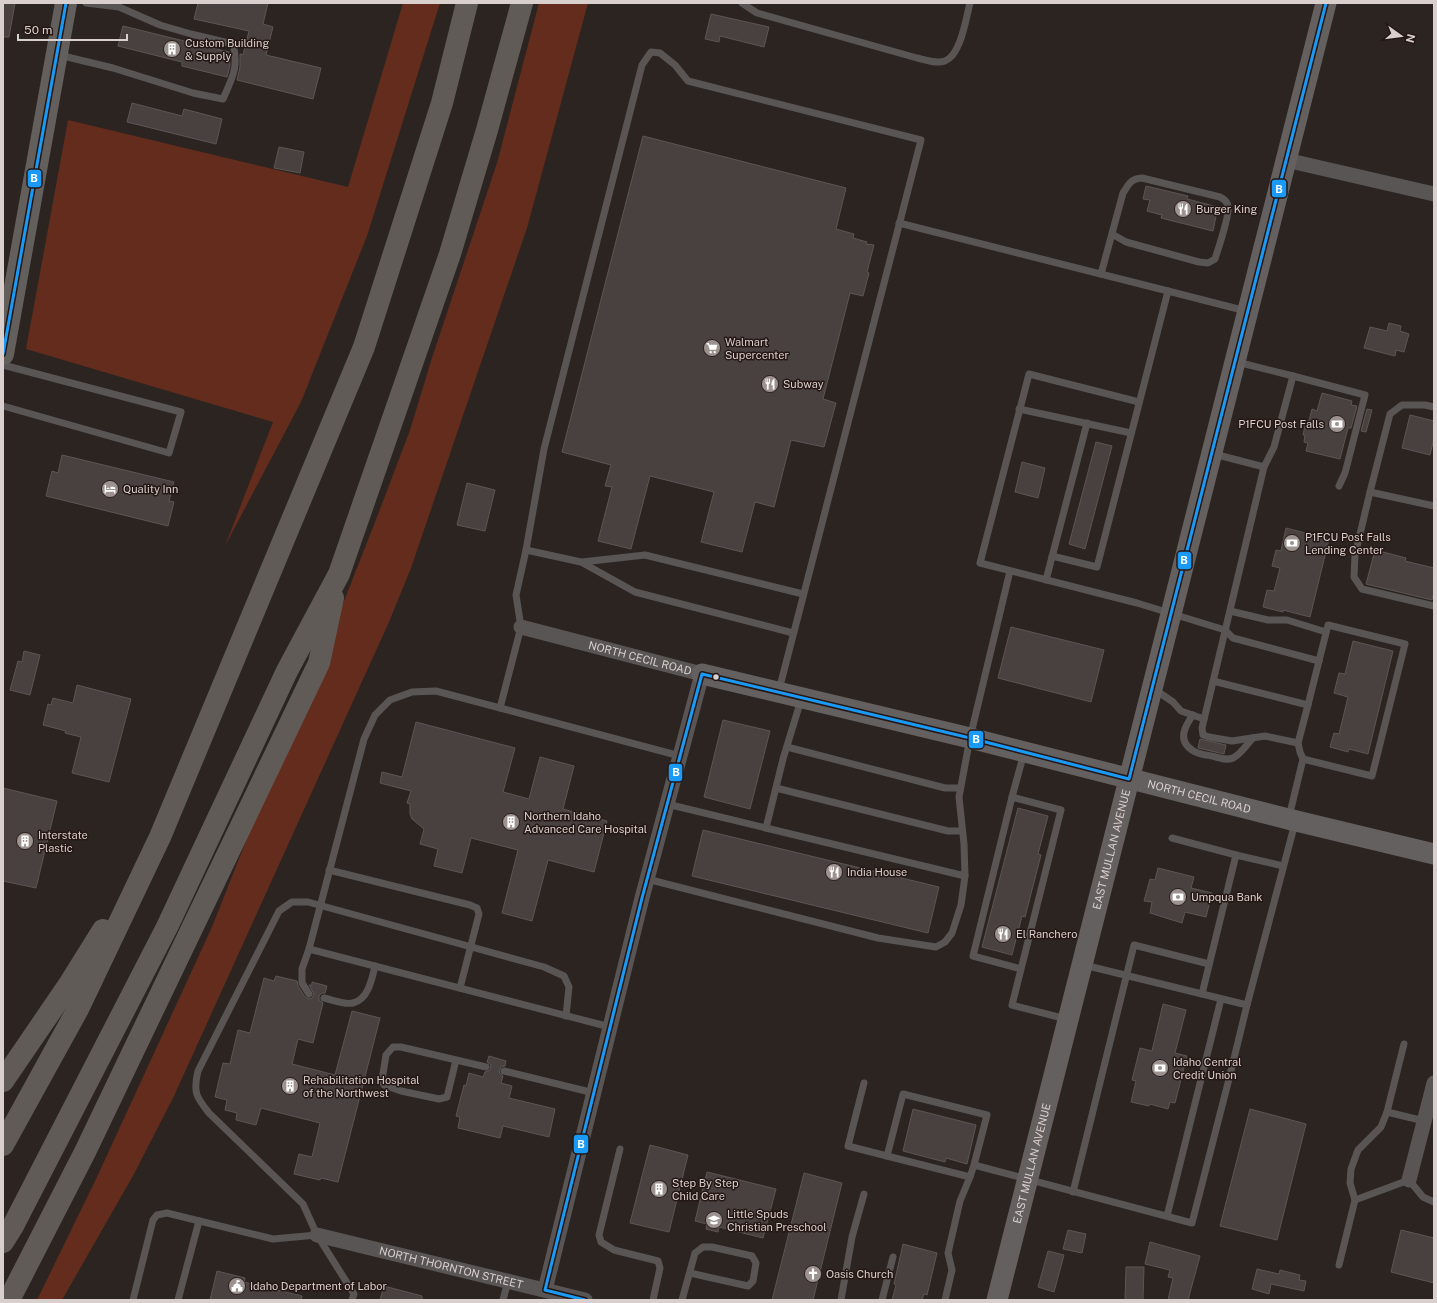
<svg xmlns="http://www.w3.org/2000/svg" width="1437" height="1303" font-family="'Public Sans',sans-serif">
<style>
.green{fill:#632c1c}
.building{fill:#48413f;stroke:#5c5653}
.lines{fill:none;stroke-linecap:round;stroke-linejoin:round}
.lane{stroke:#595554;stroke-width:7}
.street{stroke:#595554;stroke-width:15}
.secondary{stroke:#64605f;stroke-width:21}
.primary{stroke:#635f5d;stroke-width:22}
.highway{stroke:#615b58;stroke-width:22}
.bus-1-casing{stroke:#251714;stroke-width:6}
.bus-1{stroke:#1a9af7;stroke-width:3}
.bus-dot{fill:#d9cfcc;stroke:#251714;stroke-width:1.5}
.labels{text-anchor:middle;stroke-width:3;stroke-linejoin:round;paint-order:stroke}
.poi-label{font-size:11px;fill:#d9cfcc;stroke:#251714;text-anchor:start}
.street-label{font-size:11px;fill:#d9cfcc;stroke:#251714}
.line-badge{stroke:#251714;stroke-width:1.5}
.badge-label{font-size:11px;text-anchor:middle;font-weight:bold;fill:#fff}
</style>
<rect width="100%" height="100%" fill="#2c2421"/>
<!-- green -->
<g class="green">
<path d="M403,3H440L367,236L301,402L225,546L273,422L26,349L68,120L348,187Z"/>
<path d="M539,3H588L527,228L411,568L389,622L174,1096L134,1174L62,1300H37L97,1177L212,927L261,803L302,708L377,517L410,430L431,361L497,163Z"/>
</g>
<!-- building -->
<g class="building">
<path d="M3,3H15L9,37H3Z"/>
<path d="M198,3H268L263,24L273,27L266,55L321,68L313,99L237,80L240,67V54L243,55L249,31L194,19Z"/>
<path d="M711,14L769,27L764,47L720,36L719,42L705,39Z"/>
<path d="M123,26L229,52L230,66L227,77L182,66V62L118,46Z"/>
<path d="M132,103L182,116L184,109L222,119L216,144L127,122Z"/>
<path d="M643,136L846,188L836,229L854,234L853,238L867,242L866,244L874,245L867,272L869,273L863,296L850,293L823,399L836,403L824,447L791,440L774,507L755,502L742,552L701,542L714,492L650,476L631,549L598,541L612,487L605,486L611,465L562,452Z"/>
<path d="M279,147L304,152L300,173L274,168Z"/>
<path d="M1146,186L1188,196L1187,199L1218,207L1213,231L1161,218L1162,215L1147,211L1150,200L1143,199Z"/>
<path d="M1389,323L1401,326L1400,331L1409,334L1404,352L1396,350L1395,356L1364,348L1370,327L1387,331Z"/>
<path d="M1322,393L1352,401L1351,405L1357,406L1351,428H1348L1340,459L1306,451L1308,443L1304,442L1305,435H1303L1306,421H1309L1312,409L1317,411Z"/>
<path d="M1367,409L1372,410L1366,432L1361,431Z"/>
<path d="M1410,415L1434,421V438L1430,455L1402,448Z"/>
<path d="M1096,442L1112,446L1085,549L1069,544Z"/>
<path d="M62,455L174,482L169,501L174,502L168,526L46,496L52,471L58,473Z"/>
<path d="M1022,462L1045,468L1038,498L1015,492Z"/>
<path d="M467,483L495,490L485,531L457,525Z"/>
<path d="M1286,528L1329,539L1310,617L1283,610V612L1263,607L1267,590L1274,591L1280,568L1272,566L1276,550L1281,551Z"/>
<path d="M1375,550L1406,558L1405,561L1434,568V592L1432,600L1366,584Z"/>
<path d="M1011,627L1104,650L1091,702L998,678Z"/>
<path d="M1353,641L1393,651L1368,754L1349,749L1348,752L1330,747L1334,733L1339,734L1348,697L1334,693L1339,673L1345,674Z"/>
<path d="M24,651L40,655L30,695L10,690L18,661L22,662Z"/>
<path d="M77,685L131,699L109,782L72,773L81,737L65,733L66,731L43,725L48,704L51,705L53,698L73,703Z"/>
<path d="M723,720L770,731L750,809L704,797Z"/>
<path d="M416,722L515,748L503,792L529,799L540,757L574,766L563,809L607,821L594,872L548,860L532,921L502,913L518,850L471,838L462,873L434,866L438,849L420,844L424,829L412,819L410,814V804L407,803L411,791L380,783L382,772L402,777Z"/>
<path d="M1200,739L1226,745L1224,754L1198,748Z"/>
<path d="M3,788L57,801L36,888L3,881Z"/>
<path d="M1018,808L1048,816L1038,854L1041,855L1025,917L1022,916L1012,955L982,947Z"/>
<path d="M703,830L939,887L928,933L692,876Z"/>
<path d="M1158,868L1194,877L1191,888L1212,893L1206,917L1185,912L1182,923L1150,913L1152,902L1144,901L1150,879L1155,880Z"/>
<path d="M276,976L297,981L298,986L305,997L309,999L312,998L314,994L309,985H312V982L327,986L325,993H322L319,996V1000L323,1003L313,1043L298,1039L292,1064L335,1075L352,1011L380,1018L338,1182L321,1178L320,1180L294,1174L299,1154L312,1157L320,1123L261,1108L256,1125L236,1120L237,1113L225,1110L227,1100L215,1097L223,1063L230,1064L238,1030L250,1033L264,978L274,981Z"/>
<path d="M1163,1004L1186,1010L1175,1053L1187,1056L1175,1103L1170,1102L1168,1109L1150,1104L1149,1106L1131,1102L1136,1081L1132,1080L1140,1048L1152,1051Z"/>
<path d="M489,1056L506,1061L505,1066L501,1067L499,1072L503,1076L501,1083L512,1086L509,1098L555,1109L549,1137L503,1126L500,1138L458,1128L460,1117L456,1116L464,1085L466,1086L469,1073L483,1077L485,1072L490,1070L491,1065L487,1062Z"/>
<path d="M913,1109L976,1125L967,1164L946,1158L945,1162L903,1151Z"/>
<path d="M1250,1109L1306,1124L1277,1240L1220,1226Z"/>
<path d="M650,1145L688,1155L669,1232L630,1223Z"/>
<path d="M707,1172L776,1189L763,1238L719,1227L718,1232L706,1229L707,1224L695,1221Z"/>
<path d="M804,1173L842,1183L813,1300H772Z"/>
<path d="M1068,1230L1086,1234L1082,1253L1063,1249Z"/>
<path d="M1401,1230L1434,1238V1283L1391,1272Z"/>
<path d="M1150,1242L1200,1256L1188,1300H1168L1173,1278L1168,1277L1170,1270L1145,1264Z"/>
<path d="M903,1244L937,1253L927,1295L924,1294L922,1300H892L896,1285L894,1284Z"/>
<path d="M1048,1251L1064,1255L1054,1292L1038,1287Z"/>
<path d="M1126,1267H1144L1143,1300H1125Z"/>
<path d="M1257,1269L1279,1274L1280,1270L1300,1275L1299,1280L1306,1281L1304,1291L1271,1284L1269,1294L1252,1289Z"/>
<path d="M217,1271L245,1278L244,1282L302,1296L301,1300H210Z"/>
<path d="M384,1286L422,1296V1300H380Z"/>
</g>
<g class="lines">
<!-- lane -->
<g class="lane">
<path d="M742,3L757,13L917,58C925,60 937,64 945,61C961,55 966,18 970,3"/>
<path d="M59,55L113,68L193,93L223,99C232,78 239,68 233,44L191,34L160,25L119,7L86,3"/>
<path d="M899,223L1168,291"/>
<path d="M1101,274L1123,193C1129,184 1130,179 1142,178L1220,197C1224,199 1227,201 1228,206C1230,215 1218,249 1215,259L1208,263L1199,262L1126,242L1112,234"/>
<path d="M1237,362L1293,376L1274,447L1264,467"/>
<path d="M3,365L181,412L169,453L3,406"/>
<path d="M1293,376L1365,395L1345,473L1339,486"/>
<path d="M1139,402L1029,374L980,563L1137,603L1225,630L1233,638L1319,661"/>
<path d="M1434,407L1425,405H1402L1390,414L1370,492L1355,555L1354,577L1362,589L1434,606"/>
<path d="M1019,409L1131,433"/>
<path d="M1214,454L1264,467L1202,728L1203,735L1209,737L1232,741L1265,736L1298,743"/>
<path d="M1370,492L1434,506"/>
<path d="M526,550L581,562L635,592L793,633"/>
<path d="M1052,556L1097,567L1168,291L1246,311"/>
<path d="M582,562L645,555L803,594"/>
<path d="M1046,580L1087,423"/>
<path d="M1230,611L1268,620H1287L1326,632"/>
<path d="M1213,681L1308,705L1298,743L1300,752L1303,759L1289,817"/>
<path d="M1154,689L1173,702L1181,711L1204,719"/>
<path d="M500,708L521,627L516,595L526,550L544,449L642,65L651,52L660,53L675,65L688,81L921,140L779,690"/>
<path d="M1193,715C1185,726 1177,740 1192,750C1197,754 1206,755 1212,756C1219,758 1227,761 1233,758C1241,754 1247,744 1253,738"/>
<path d="M787,747L945,788H960"/>
<path d="M1303,759L1372,776L1405,644L1328,625L1308,705"/>
<path d="M776,788L948,831H962"/>
<path d="M1012,797L1024,753"/>
<path d="M667,804L766,828L783,759L801,700"/>
<path d="M766,828L965,876L964,844L959,797L970,738L1010,571"/>
<path d="M1172,838L1236,855"/>
<path d="M329,870L470,905L477,908L479,914L460,988"/>
<path d="M647,879L878,938L936,947L945,942L952,933L961,905L965,876"/>
<path d="M309,949L302,969V983L309,994"/>
<path d="M1021,969L973,956L1012,797L1061,810L1012,1005L1066,1019"/>
<path d="M1202,994L1236,855L1283,866"/>
<path d="M324,998C333,1000 344,1005 353,1003C368,1000 372,979 375,966"/>
<path d="M1247,1005L1295,823"/>
<path d="M610,1027L309,949L364,739L375,715L390,700L412,692L436,691L680,756"/>
<path d="M456,1060L447,1097L439,1099L401,1091L384,1085L382,1080L386,1055L393,1047H401L486,1067"/>
<path d="M504,1071L594,1093"/>
<path d="M864,1083L848,1146L887,1156"/>
<path d="M1387,1112L1424,1121"/>
<path d="M620,1149L599,1235L601,1242L614,1250L658,1261L660,1268L653,1300"/>
<path d="M974,1165L970,1177L887,1156L903,1094L987,1115L974,1165L1192,1223L1229,1079L1247,1005L1084,965"/>
<path d="M1073,1192L1134,945L1209,964"/>
<path d="M1355,1200L1409,1180L1423,1197L1434,1202"/>
<path d="M1167,1216L1221,999"/>
<path d="M1339,1265L1355,1200L1350,1183L1351,1169L1358,1150L1381,1127L1387,1112L1404,1044"/>
<path d="M133,1300L153,1220L157,1215L167,1213L273,1239L317,1235"/>
<path d="M178,1300L199,1221"/>
<path d="M352,1300L354,1294L317,1235L303,1204L209,1113C196,1097 193,1092 198,1071L279,911L292,902H308L544,967L564,976L569,987L566,1016"/>
<path d="M503,1300L508,1281"/>
<path d="M682,1300L695,1253L703,1247H712L752,1256L756,1263L753,1281L748,1286L690,1273"/>
<path d="M841,1300L852,1237L864,1194"/>
<path d="M882,1300L893,1257"/>
<path d="M945,1300L952,1270L948,1253L960,1201L970,1177"/>
</g>
<!-- street -->
<g class="street">
<path d="M1286,160L1434,194"/>
<path id="s1" d="M521,627L702,674L642,898L545,1290"/>
<path d="M1409,1180L1434,1083"/>
<path id="s2" d="M317,1235L585,1300"/>
</g>
<!-- secondary -->
<g class="secondary">
<path id="s3" d="M702,674L970,738L1288,819L1434,854"/>
<path id="s4" d="M997,1300L1326,3"/>
</g>
<!-- primary -->
<path class="primary" d="M3,354L66,3"/>
<!-- highway -->
<g class="highway">
<path d="M3,1081L68,986L103,930"/>
<path d="M3,1145L78,1009L160,837L364,347L442,103L467,3"/>
<path d="M3,1242L13,1226L167,927L287,671L339,574L450,254L487,130L522,3"/>
<path d="M9,1300L85,1152L319,663L333,598"/>
</g>
<!-- bus-1 casing -->
<g class="bus-1-casing">
<g id="bus-1">
<path d="M3,354L66,3"/>
<path d="M585,1300L545,1290L642,898L702,674L970,738L1129,779L1326,3"/>
</g>
</g>
<!-- bus-1 -->
<use href="#bus-1" class="bus-1"/>
</g>
<!-- icons -->
<defs>
<g id="building-disc" transform="scale(0.9)"><circle r="9.5" fill="#9c9390" stroke="#251714"/><path d="M-4-6H4V6H1V3H-1V6H-4ZM-2.5-4.3h1.7v1.8h-1.7ZM.8-4.3h1.7v1.8H.8ZM-2.5-1h1.7V.8h-1.7ZM.8-1h1.7V.8H.8Z" fill="#fff"/></g>
<g id="restaurant-disc" transform="scale(0.9)"><circle r="9.5" fill="#9c9390" stroke="#251714"/><path d="M-5-6h1v4h1v-4h1v4h1v-4h1v5L-1.5 .5V6h-2V.5L-5-1ZM5-6V6H3V1.5H1.5Q1.5-4 5-6Z" fill="#fff"/></g>
<g id="supermarket-disc" transform="scale(0.9)"><circle r="9.5" fill="#9c9390" stroke="#251714"/><path d="M-6-5.5h2.5l.6 2H6L4.5 2H-2.5L-4.4-4H-6ZM-1.5 3.2a1.3 1.3 0 1 0 .1 0ZM3 3.2a1.3 1.3 0 1 0 .1 0Z" fill="#fff"/></g>
<g id="bank-disc" transform="scale(0.9)"><circle r="9.5" fill="#9c9390" stroke="#251714"/><path d="M-6-4H6V4H-6ZM0-2.3a2.3 2.3 0 1 0 0 4.6a2.3 2.3 0 1 0 0-4.6Z" fill="#fff"/></g>
<g id="hotel-disc" transform="scale(0.9)"><circle r="9.5" fill="#9c9390" stroke="#251714"/><path d="M-6-4.5h1.5V1H6V5H4.5V3h-9V5H-6ZM-4 0a1.8 1.8 0 1 1 3.6 0ZM.5 0V-2.5h3Q6-2.5 6 0Z" fill="#fff"/></g>
<g id="school-disc" transform="scale(0.9)"><circle r="9.5" fill="#9c9390" stroke="#251714"/><path d="M0-5L7-2L0 1L-7-2ZM-4 1L0 2.5L4 1V4Q0 6-4 4Z" fill="#fff"/></g>
<g id="church-disc" transform="scale(0.9)"><circle r="9.5" fill="#9c9390" stroke="#251714"/><path d="M-1.2-6h2.4v3.5h3.3v2.4h-3.3V6h-2.4V-.1h-3.3v-2.4h3.3Z" fill="#fff"/></g>
<g id="civic-disc" transform="scale(0.9)"><circle r="9.5" fill="#9c9390" stroke="#251714"/><path d="M-.6-6.5H3V-4.5H.6V-3L4-1V1h2V6H-6V1h2V-1L-.6-3ZM-1.2 2.5V6h2.4V2.5Z" fill="#fff"/></g>
</defs>
<g fill-rule="evenodd">
<use href="#building-disc" x="172" y="49"/>
<use href="#restaurant-disc" x="1183" y="209"/>
<use href="#supermarket-disc" x="712" y="348"/>
<use href="#restaurant-disc" x="770" y="384"/>
<use href="#bank-disc" x="1337" y="424"/>
<use href="#hotel-disc" x="110" y="489"/>
<use href="#bank-disc" x="1292" y="543"/>
<use href="#building-disc" x="511" y="822"/>
<use href="#building-disc" x="25" y="841"/>
<use href="#restaurant-disc" x="834" y="872"/>
<use href="#bank-disc" x="1178" y="897"/>
<use href="#restaurant-disc" x="1003" y="934"/>
<use href="#bank-disc" x="1160" y="1068"/>
<use href="#building-disc" x="290" y="1086"/>
<use href="#building-disc" x="659" y="1189"/>
<use href="#school-disc" x="714" y="1220"/>
<use href="#church-disc" x="813" y="1274"/>
<use href="#civic-disc" x="237" y="1286"/>
</g>
<!-- markers -->
<circle class="bus-dot" cx="716" cy="677" r="3.5"/>
<g class="labels">
<!-- poi labels -->
<g class="poi-label">
<text x="185" y="47">Custom Building<tspan x="185" dy="13">&amp; Supply</tspan></text>
<text x="1196" y="213">Burger King</text>
<text x="725" y="346">Walmart<tspan x="725" dy="13">Supercenter</tspan></text>
<text x="783" y="388">Subway</text>
<text x="1324" y="428" text-anchor="end">P1FCU Post Falls</text>
<text x="123" y="493">Quality Inn</text>
<text x="1305" y="541">P1FCU Post Falls<tspan x="1305" dy="13">Lending Center</tspan></text>
<text x="524" y="820">Northern Idaho<tspan x="524" dy="13">Advanced Care Hospital</tspan></text>
<text x="38" y="839">Interstate<tspan x="38" dy="13">Plastic</tspan></text>
<text x="847" y="876">India House</text>
<text x="1191" y="901">Umpqua Bank</text>
<text x="1016" y="938">El Ranchero</text>
<text x="1173" y="1066">Idaho Central<tspan x="1173" dy="13">Credit Union</tspan></text>
<text x="303" y="1084">Rehabilitation Hospital<tspan x="303" dy="13">of the Northwest</tspan></text>
<text x="672" y="1187">Step By Step<tspan x="672" dy="13">Child Care</tspan></text>
<text x="727" y="1218">Little Spuds<tspan x="727" dy="13">Christian Preschool</tspan></text>
<text x="826" y="1278">Oasis Church</text>
<text x="250" y="1290">Idaho Department of Labor</text>
</g>
<!-- street labels -->
<g class="street-label">
<text dy="4" stroke="none"><textPath href="#s1" startOffset="123">NORTH CECIL ROAD</textPath></text>
<text dy="4" stroke="none"><textPath href="#s3" startOffset="512">NORTH CECIL ROAD</textPath></text>
<text dy="4" stroke="none"><textPath href="#s4" startOffset="465">EAST MULLAN AVENUE</textPath></text>
<text dy="4" stroke="none"><textPath href="#s4" startOffset="141">EAST MULLAN AVENUE</textPath></text>
<text dy="4" stroke="none"><textPath href="#s2" startOffset="138">NORTH THORNTON STREET</textPath></text>
</g>
</g>
<g class="line-badge">
<rect x="27" y="169" width="15" height="19" rx="4" fill="#1a9af7"/>
<rect x="1271" y="179" width="16" height="19" rx="4" fill="#1a9af7"/>
<rect x="1177" y="551" width="15" height="19" rx="4" fill="#1a9af7"/>
<rect x="968" y="730" width="16" height="19" rx="4" fill="#1a9af7"/>
<rect x="668" y="763" width="15" height="19" rx="4" fill="#1a9af7"/>
<rect x="573" y="1134" width="16" height="20" rx="4" fill="#1a9af7"/>
</g>
<g class="badge-label">
<text x="34" y="182">B</text>
<text x="1279" y="193">B</text>
<text x="1184" y="564">B</text>
<text x="976" y="743">B</text>
<text x="676" y="776">B</text>
<text x="581" y="1148">B</text>
</g>
<!-- border -->
<rect width="1437" height="1303" fill="none" stroke="#d9cfcc" stroke-width="8"/>
<!-- north arrow -->
<g transform="translate(1401 36) rotate(104)" stroke="#251714" stroke-width="3" paint-order="stroke">
<path d="M0-3L7 15L0 10L-7 15Z" fill="#d9cfcc"/>
<text y="-6" font-size="11" font-weight="bold" text-anchor="middle" fill="#d9cfcc">N</text>
</g>
<!-- scale -->
<path d="M18 34v6h109v-6" fill="none" stroke="#d9cfcc" stroke-width="2"/>
<text x="24" y="34" font-size="12" fill="#d9cfcc" stroke="#251714" stroke-width="3" paint-order="stroke">50 m</text>
</svg>
